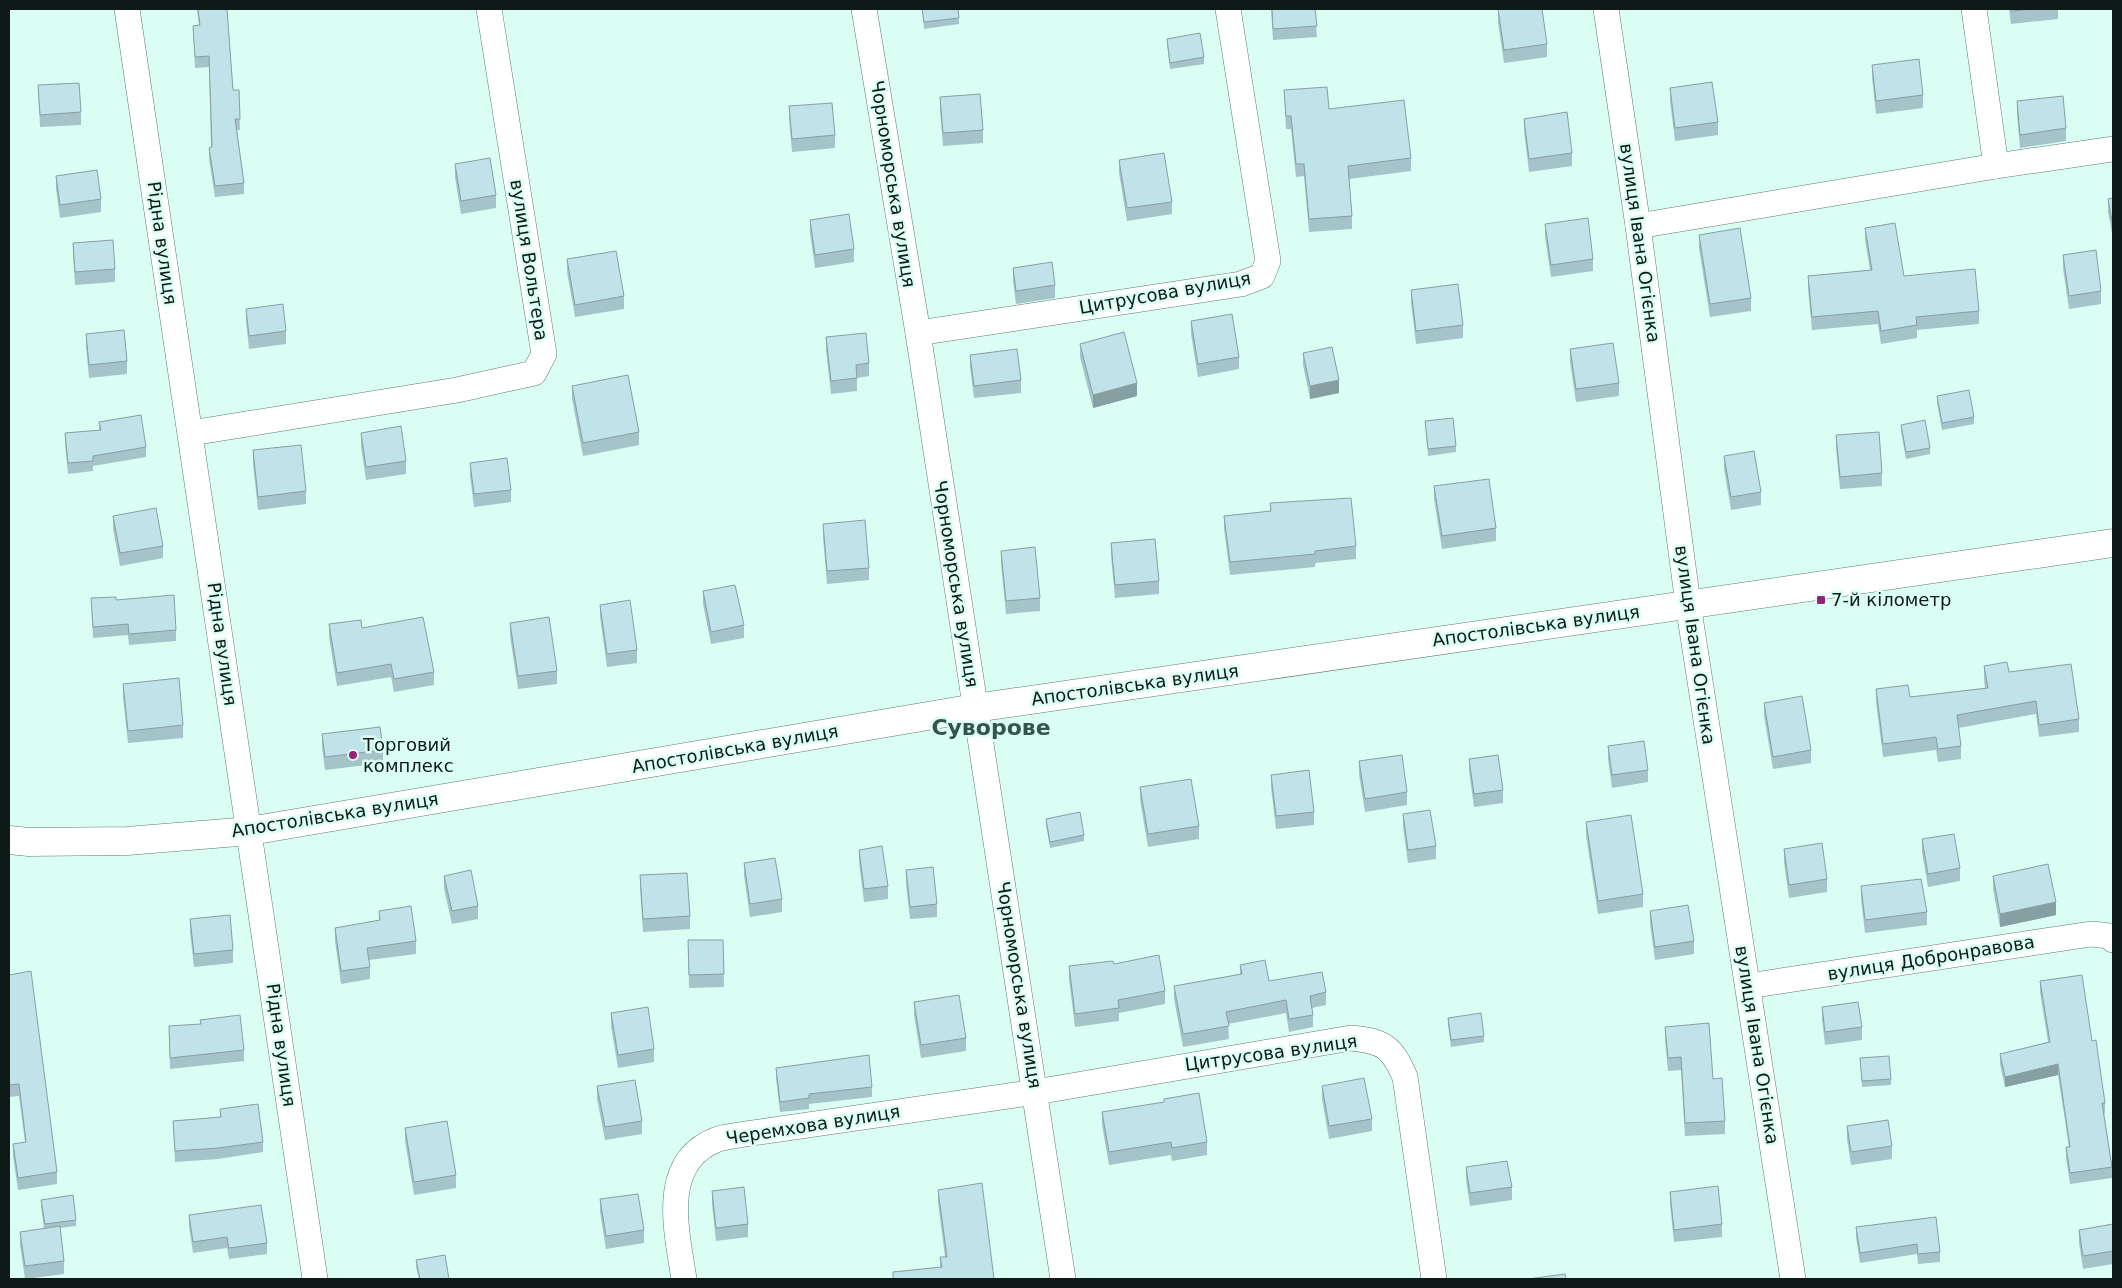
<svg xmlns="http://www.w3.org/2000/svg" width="2122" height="1288" font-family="'DejaVu Sans',sans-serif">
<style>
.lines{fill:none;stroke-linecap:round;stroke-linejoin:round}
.street-casing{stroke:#5c7b73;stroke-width:26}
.secondary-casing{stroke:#5c7b73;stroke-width:29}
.street{stroke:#fff;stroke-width:25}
.secondary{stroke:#fff;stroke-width:28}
.wall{fill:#a5c3c8}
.shaded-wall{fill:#869fa3}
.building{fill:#c0e3e9;stroke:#869fa3}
.poi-dot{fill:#96207d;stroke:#dbfef4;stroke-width:2}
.labels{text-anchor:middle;stroke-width:5;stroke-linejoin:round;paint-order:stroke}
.street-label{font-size:18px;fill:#0d1a17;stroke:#dbfef4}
.poi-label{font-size:18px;fill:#0d1a17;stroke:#dbfef4;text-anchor:start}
.district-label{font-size:22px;font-weight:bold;fill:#35524b;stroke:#dbfef4}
</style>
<rect width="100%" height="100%" fill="#dbfef4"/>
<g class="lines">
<!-- street casing -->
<g class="street-casing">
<g id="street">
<path d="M127,9L315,1279"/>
<path d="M864,9L918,333L1063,1279"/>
<path d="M1606,9L1638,226L1688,604L1793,1279"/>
<path d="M1974,9L1996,166"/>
<path d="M1638,226L1996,166L2113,149"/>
<path d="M918,333L1241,284L1262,276L1268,261L1228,9"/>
<path d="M191,433L457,390L534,373L544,354L489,9"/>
<path d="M1748,986L2091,934L2110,936L2113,940"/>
<path d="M684,1279C677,1232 658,1161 718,1139C729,1136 741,1135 752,1133L1036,1092L1351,1038C1384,1041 1392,1047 1405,1077L1434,1279"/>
</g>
</g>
<!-- secondary casing -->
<g class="secondary-casing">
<path id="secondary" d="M9,840L29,842L127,841L250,831L975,708L2113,543"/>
</g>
<!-- street -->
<use href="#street" class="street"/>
<!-- secondary -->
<use href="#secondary" class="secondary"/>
</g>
<!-- wall -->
<g class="wall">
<path d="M197,9H227L233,90H239L240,130H237L244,183V194L215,197L209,159V148L211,147L209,67L195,68L193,26H199Z"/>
<path d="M922,9H958L959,24L924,29Z"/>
<path d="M1133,9H1153L1133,10Z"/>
<path d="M1271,9H1315L1317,37L1273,40Z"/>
<path d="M1498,9L1547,44V57L1504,63L1498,22Z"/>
<path d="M2009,9H2058V19L2011,24Z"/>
<path d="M1167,39L1204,57V64L1170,69L1167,45Z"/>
<path d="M1872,65L1923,95V108L1876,114L1872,78Z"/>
<path d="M38,85L81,112V125L40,127Z"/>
<path d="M1670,88L1718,122V135L1675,141L1670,101Z"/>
<path d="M1284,90L1329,109L1411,158V171L1349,179L1352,216V229L1309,232L1304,176L1296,177L1291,129H1286Z"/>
<path d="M940,97L983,130V143L943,146L940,110Z"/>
<path d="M2017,101L2066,128V141L2020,148L2017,114Z"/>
<path d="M789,106L835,135V148L792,152L789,119Z"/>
<path d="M1524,119L1572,153V166L1529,172L1524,131Z"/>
<path d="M1119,160L1172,202V214L1127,221L1119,173Z"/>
<path d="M455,164L496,195V208L461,214L455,177Z"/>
<path d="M56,176L101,199V212L60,218L56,189Z"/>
<path d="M2113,198V238L2108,212V199Z"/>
<path d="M810,220L854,249V262L815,268L810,233Z"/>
<path d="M1545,224L1593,259V271L1551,277L1545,237Z"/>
<path d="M1865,228L1904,276L1979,311V324L1917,330V338L1881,344L1878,324L1812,330L1808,289V276L1870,270L1865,240Z"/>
<path d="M1699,235L1751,298V311L1710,317L1699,248Z"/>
<path d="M73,243L115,269V282L75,285L73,255Z"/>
<path d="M2063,255L2101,291V304L2069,309L2063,268Z"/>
<path d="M567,259L624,296V309L575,317L567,272Z"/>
<path d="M1013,268L1055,285V298L1016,304L1013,281Z"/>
<path d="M1411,290L1463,325V338L1416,344L1411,303Z"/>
<path d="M246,309L286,331V344L249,349L246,321Z"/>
<path d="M1191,321L1239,357V369L1198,377L1191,334Z"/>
<path d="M86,334L127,361V374L89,378L86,347Z"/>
<path d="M826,337L869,363V376L857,378V391L831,394L826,350Z"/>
<path d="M1080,344L1137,396L1093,408L1080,357Z"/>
<path d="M1570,349L1619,383V396L1576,402L1570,362Z"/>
<path d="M1303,353L1339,393L1310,399L1303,365Z"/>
<path d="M970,355L1021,380V393L974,398L970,367Z"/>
<path d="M572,386L639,432V445L583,456L572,399Z"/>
<path d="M1937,396L1974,417V424L1942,430L1937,403Z"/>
<path d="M1425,421L1456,446V452L1428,456Z"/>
<path d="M99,422L146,447V457L93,466V471L68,474L65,444V433L99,431Z"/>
<path d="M1901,425L1930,448V454L1906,459L1901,431Z"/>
<path d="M361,433L406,461V474L366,480L361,446Z"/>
<path d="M1836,435L1882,473V486L1840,489L1836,448Z"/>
<path d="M253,450L306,491V504L258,510L253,463Z"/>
<path d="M1724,456L1761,492V505L1731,510L1724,469Z"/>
<path d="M470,463L511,490V502L474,507L470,476Z"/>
<path d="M1434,486L1496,528V541L1442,549L1434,499Z"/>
<path d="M1270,503L1356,546V559L1315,563V567L1230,575L1224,529V516L1270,511Z"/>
<path d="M113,516L163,546V558L120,566L113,529Z"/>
<path d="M823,524L869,568V580L827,584L823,537Z"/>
<path d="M1111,543L1159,581V594L1115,598L1111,556Z"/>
<path d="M1001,551L1040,598V611L1006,614L1001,564Z"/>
<path d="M703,591L744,625V638L711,644L703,604Z"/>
<path d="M91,598L116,600L176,630V641L129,645L128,635L93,638Z"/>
<path d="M600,605L637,650V663L607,667L600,617Z"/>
<path d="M510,623L557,671V684L518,689L510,636Z"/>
<path d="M329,624L362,628L434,672V685L394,692L391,677L337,686L329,637Z"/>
<path d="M1984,666L2009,672L2079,719V732L2039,737L2036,714L1958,728L1961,746V759L1938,762L1936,750L1883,757L1876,702V689L1910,697L1985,688L1984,679Z"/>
<path d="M123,684L183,725V738L128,743L123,697Z"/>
<path d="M1764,703L1811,750V763L1773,769L1764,716Z"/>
<path d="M322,734L383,750V763L325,770L322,747Z"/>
<path d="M1608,746L1648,770V782L1612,788L1608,759Z"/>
<path d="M1469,759L1503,790V803L1474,807L1469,771Z"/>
<path d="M1359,761L1407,792V805L1365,812L1359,774Z"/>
<path d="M1271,775L1314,812V825L1276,829L1271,787Z"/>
<path d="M1140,787L1199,826V839L1148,847L1140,800Z"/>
<path d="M1403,814L1436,846V859L1408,863L1403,827Z"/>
<path d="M1046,819L1084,835V841L1050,848L1046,825Z"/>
<path d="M1586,822L1643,894V907L1598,914L1586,835Z"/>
<path d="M1922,839L1960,868V881L1928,887L1922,852Z"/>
<path d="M1784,849L1827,879V892L1789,898L1784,862Z"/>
<path d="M859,850L888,886V899L864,902L859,862Z"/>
<path d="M744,863L782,899V912L750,917L744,876Z"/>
<path d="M906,870L937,904V917L910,919L906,883Z"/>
<path d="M640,875L690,916V929L643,932L640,888Z"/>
<path d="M444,876L478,906V919L452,924L444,889Z"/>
<path d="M1993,876L2056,915L2000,927L1993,889Z"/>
<path d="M1861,886L1927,912V925L1865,933L1861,899Z"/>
<path d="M379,911L416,941V954L369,960L370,967V979L341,984L335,941V928L379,921Z"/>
<path d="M1650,911L1694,941V954L1655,960L1650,924Z"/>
<path d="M190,919L233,950V963L194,967L190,932Z"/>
<path d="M688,940H723L724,987L689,988Z"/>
<path d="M1114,964L1165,991V1004L1119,1013V1021L1075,1027L1069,979V966Z"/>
<path d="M1240,965L1269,981L1326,992V1005L1312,1008L1313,1015V1027L1289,1032L1286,1013L1228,1024L1229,1039L1183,1047L1174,999V986L1240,974Z"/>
<path d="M9,975L57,1172V1184L18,1190L13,1156V1144L25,1142L19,1096L9,1097Z"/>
<path d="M2040,981L2092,1041L2105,1103V1113L2104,1114L2112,1167V1178L2070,1184L2066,1158V1147H2069L2058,1075L2005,1087L2000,1064V1054L2048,1042L2040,992Z"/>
<path d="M914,1002L966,1038V1051L921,1058L914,1015Z"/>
<path d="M1822,1007L1862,1027V1040L1825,1045L1822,1019Z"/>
<path d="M611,1013L654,1049V1062L618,1068L611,1026Z"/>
<path d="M1448,1018L1484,1036V1042L1451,1047L1448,1025Z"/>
<path d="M200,1020L244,1050V1061L170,1069L169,1026L200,1024Z"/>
<path d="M1665,1027L1725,1121V1134L1685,1136L1681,1070L1668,1071L1665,1040Z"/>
<path d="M1860,1058L1891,1079V1085L1862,1087Z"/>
<path d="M776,1068L872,1087V1097L809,1104V1109L780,1112L776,1078Z"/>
<path d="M597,1086L642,1121V1134L605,1140L597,1099Z"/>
<path d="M1322,1086L1372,1119V1131L1329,1139L1322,1099Z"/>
<path d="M220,1109L263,1142V1152L218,1159L175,1162L173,1121L220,1117Z"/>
<path d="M1102,1112L1207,1142V1155L1172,1161L1171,1155L1109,1165L1102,1125Z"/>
<path d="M1847,1126L1892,1146V1159L1851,1165L1847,1139Z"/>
<path d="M405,1128L456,1175V1188L414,1195L405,1141Z"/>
<path d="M1466,1167L1512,1187V1200L1470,1206L1466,1180Z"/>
<path d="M938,1190L994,1279H893V1272L940,1267V1257H945L938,1202Z"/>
<path d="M712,1191L748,1224V1237L716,1241L712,1204Z"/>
<path d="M1670,1192L1722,1224V1237L1674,1242L1670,1204Z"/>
<path d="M600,1199L644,1230V1243L606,1249L600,1212Z"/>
<path d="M41,1200L76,1220V1226L60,1228L64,1261V1274L25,1279L20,1245V1232L44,1229L41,1206Z"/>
<path d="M189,1215L267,1243V1254L229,1259L227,1248L193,1253L189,1226Z"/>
<path d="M1936,1217L1940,1252V1262L1918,1264L1917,1254L1860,1263L1856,1237V1227Z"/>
<path d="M2113,1224V1264L2083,1269L2079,1243V1230Z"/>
<path d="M416,1260L449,1279H419L416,1267Z"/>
</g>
<!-- shaded-wall -->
<g class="shaded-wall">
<path d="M1339,380V393L1310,399V386Z"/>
<path d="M1137,383V396L1093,408V395Z"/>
<path d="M2056,902V915L2000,927V914Z"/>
<path d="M2058,1064V1075L2005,1087V1077Z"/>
</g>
<!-- building -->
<g class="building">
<path d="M198,9H227L233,90H239L240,119H235L244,183L215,186L209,148L212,147L209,56L195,57L193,26L200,25Z"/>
<path d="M922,9H958L959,18L924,22Z"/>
<path d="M1272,9H1315L1317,26L1273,29Z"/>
<path d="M1498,9H1542L1547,44L1504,50Z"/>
<path d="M2011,9H2033L2011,11Z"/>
<path d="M1200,33L1204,57L1170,63L1167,39Z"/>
<path d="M1919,59L1923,95L1876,101L1872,65Z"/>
<path d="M1712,82L1718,122L1675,128L1670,88Z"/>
<path d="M79,83L81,112L40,115L38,85Z"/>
<path d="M1327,87L1329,109L1404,100L1411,158L1348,166L1352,216L1309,219L1304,164H1296L1291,116H1286L1284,90Z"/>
<path d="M980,94L983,130L943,133L940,97Z"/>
<path d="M2063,96L2066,128L2020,135L2017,101Z"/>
<path d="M832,103L835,135L792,139L789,106Z"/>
<path d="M1567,112L1572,153L1529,159L1524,119Z"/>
<path d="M1164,153L1172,202L1127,208L1119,160Z"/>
<path d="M490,158L496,195L461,201L455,164Z"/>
<path d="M97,170L101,199L60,205L56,176Z"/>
<path d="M2113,198V226L2108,199Z"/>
<path d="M849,214L854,249L815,255L810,220Z"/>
<path d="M1588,218L1593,259L1551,265L1545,224Z"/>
<path d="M1895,223L1904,276L1975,269L1979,311L1916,317L1917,325L1881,331L1878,311L1812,317L1808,276L1872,270L1865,228Z"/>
<path d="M1740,228L1751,298L1710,304L1699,235Z"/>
<path d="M113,240L115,269L75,272L73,243Z"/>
<path d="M2096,250L2101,291L2069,296L2063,255Z"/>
<path d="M616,251L624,296L575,305L567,259Z"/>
<path d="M1052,262L1055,285L1016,291L1013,268Z"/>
<path d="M1458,284L1463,325L1416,331L1411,290Z"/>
<path d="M283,304L286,331L249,336L246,309Z"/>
<path d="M1232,314L1239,357L1198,364L1191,321Z"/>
<path d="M124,330L127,361L89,365L86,334Z"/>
<path d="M1124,332L1137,383L1093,395L1080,344Z"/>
<path d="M866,333L869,363L856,365L857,378L831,381L826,337Z"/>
<path d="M1613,343L1619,383L1576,389L1570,349Z"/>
<path d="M1332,347L1339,380L1310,386L1303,353Z"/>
<path d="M1017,349L1021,380L974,386L970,355Z"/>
<path d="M628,375L639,432L583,443L572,386Z"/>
<path d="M1969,390L1974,417L1942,423L1937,396Z"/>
<path d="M141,415L146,447L93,456V461L68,463L65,433L101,430L99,422Z"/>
<path d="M1453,418L1456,446L1428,449L1425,421Z"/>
<path d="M1925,420L1930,448L1906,452L1901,425Z"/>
<path d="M401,426L406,461L366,467L361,433Z"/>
<path d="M1879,432L1882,473L1840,477L1836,435Z"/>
<path d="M301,445L306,491L258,497L253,450Z"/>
<path d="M1754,451L1761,492L1731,497L1724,456Z"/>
<path d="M507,458L511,490L474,494L470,463Z"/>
<path d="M1489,479L1496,528L1442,536L1434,486Z"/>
<path d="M1351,498L1356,546L1315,551V554L1230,562L1224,516L1271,511L1270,503Z"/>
<path d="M156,508L163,546L120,553L113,516Z"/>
<path d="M865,520L869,568L827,571L823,524Z"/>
<path d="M1155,539L1159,581L1115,585L1111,543Z"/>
<path d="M1035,547L1040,598L1006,601L1001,551Z"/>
<path d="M735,585L744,625L711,632L703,591Z"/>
<path d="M174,595L176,630L129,634L128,624L93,627L91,598L116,597V600Z"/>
<path d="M630,600L637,650L607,654L600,605Z"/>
<path d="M423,617L434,672L394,679L391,664L337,673L329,624L361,620L362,628Z"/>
<path d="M549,617L557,671L518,676L510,623Z"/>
<path d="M2007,662L2009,672L2071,664L2079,719L2039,725L2036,701L1957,715L1961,746L1938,749L1936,737L1883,744L1876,689L1908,685L1910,697L1988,688L1984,666Z"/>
<path d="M179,678L183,725L128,731L123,684Z"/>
<path d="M1802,696L1811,750L1773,757L1764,703Z"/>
<path d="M380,727L383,750L325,757L322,734Z"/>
<path d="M1644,741L1648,770L1612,775L1608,746Z"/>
<path d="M1402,755L1407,792L1365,799L1359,761Z"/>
<path d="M1498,755L1503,790L1474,794L1469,759Z"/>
<path d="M1309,770L1314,812L1276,816L1271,775Z"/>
<path d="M1191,779L1199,826L1148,834L1140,787Z"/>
<path d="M1430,810L1436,846L1408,850L1403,814Z"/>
<path d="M1080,812L1084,835L1050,842L1046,819Z"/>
<path d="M1631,815L1643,894L1598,901L1586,822Z"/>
<path d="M1954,834L1960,868L1928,874L1922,839Z"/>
<path d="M1822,843L1827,879L1789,885L1784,849Z"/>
<path d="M882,846L888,886L864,889L859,850Z"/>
<path d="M775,858L782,899L750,904L744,863Z"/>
<path d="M2048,864L2056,902L2000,914L1993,876Z"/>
<path d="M933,867L937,904L910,907L906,870Z"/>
<path d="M471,870L478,906L452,911L444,876Z"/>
<path d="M687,873L690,916L643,919L640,875Z"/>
<path d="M1921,879L1927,912L1865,920L1861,886Z"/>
<path d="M1688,905L1694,941L1655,947L1650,911Z"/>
<path d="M411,906L416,941L367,948L370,967L341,971L335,928L380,920L379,911Z"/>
<path d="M230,915L233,950L194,954L190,919Z"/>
<path d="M688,940H723L724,974L689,975Z"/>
<path d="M1159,955L1165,991L1118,1000L1119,1008L1075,1014L1069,966L1113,961L1114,964Z"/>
<path d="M1265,960L1269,981L1322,972L1326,992L1310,996L1313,1015L1289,1019L1286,1000L1226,1012L1229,1026L1183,1034L1174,986L1242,974L1240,965Z"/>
<path d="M31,971L57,1172L18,1178L13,1144L26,1142L19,1084L9,1085V975Z"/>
<path d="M2082,975L2092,1041L2096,1040L2105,1103H2102L2112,1167L2070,1173L2066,1147H2070L2058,1064L2005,1077L2000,1054L2050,1042L2040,981Z"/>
<path d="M959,995L966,1038L921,1045L914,1002Z"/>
<path d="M1858,1002L1862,1027L1825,1032L1822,1007Z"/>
<path d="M648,1007L654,1049L618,1055L611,1013Z"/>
<path d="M1481,1013L1484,1036L1451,1040L1448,1018Z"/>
<path d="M240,1015L244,1050L170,1058L169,1026L201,1024L200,1020Z"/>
<path d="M1709,1023L1713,1079L1722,1078L1725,1121L1685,1123L1681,1057L1668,1058L1665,1027Z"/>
<path d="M869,1055L872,1087L809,1094V1098L780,1102L776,1068Z"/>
<path d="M1889,1056L1891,1079L1862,1081L1860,1058Z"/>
<path d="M1364,1078L1372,1119L1329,1126L1322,1086Z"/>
<path d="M635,1080L642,1121L605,1127L597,1086Z"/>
<path d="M1199,1093L1207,1142L1172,1148L1171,1142L1109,1152L1102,1112L1164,1102V1099Z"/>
<path d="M258,1104L263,1142L218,1148L175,1151L173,1121L221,1117L220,1109Z"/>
<path d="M1888,1120L1892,1146L1851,1152L1847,1126Z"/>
<path d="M447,1121L456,1175L414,1182L405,1128Z"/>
<path d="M1507,1161L1512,1187L1470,1193L1466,1167Z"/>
<path d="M982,1183L994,1279H893V1272L942,1267L940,1257H947L938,1190Z"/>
<path d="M1718,1186L1722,1224L1674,1230L1670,1192Z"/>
<path d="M744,1187L748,1224L716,1228L712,1191Z"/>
<path d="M638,1194L644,1230L606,1236L600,1199Z"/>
<path d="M73,1195L76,1220L45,1224L41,1200Z"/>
<path d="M261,1205L267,1243L229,1248L227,1237L193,1242L189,1215Z"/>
<path d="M1936,1217L1940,1252L1918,1254L1917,1244L1860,1253L1856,1227Z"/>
<path d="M2113,1224V1251L2083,1256L2079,1230Z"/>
<path d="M60,1226L64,1261L25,1266L20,1232Z"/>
<path d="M445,1255L449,1279H420L416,1260Z"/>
<path d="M1565,1274L1566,1279H1528Z"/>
</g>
<!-- markers -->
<g class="poi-dot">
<rect x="1816" y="595" width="10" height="10" rx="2.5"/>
<circle cx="353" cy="755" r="5"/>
</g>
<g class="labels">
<!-- street labels -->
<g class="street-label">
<text transform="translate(893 184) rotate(81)" y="6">Чорноморська вулиця</text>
<text transform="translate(162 243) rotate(82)" y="6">Рідна вулиця</text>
<text transform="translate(1640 243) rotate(82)" y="6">вулиця Івана Огієнка</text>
<text transform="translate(529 260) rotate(81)" y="6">вулиця Вольтера</text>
<text transform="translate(1165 293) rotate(-10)" y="6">Цитрусова вулиця</text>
<text transform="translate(956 584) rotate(81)" y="6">Чорноморська вулиця</text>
<text transform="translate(1536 626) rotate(-8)" y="6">Апостолівська вулиця</text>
<text transform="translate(222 644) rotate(82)" y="6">Рідна вулиця</text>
<text transform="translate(1695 645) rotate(82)" y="6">вулиця Івана Огієнка</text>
<text transform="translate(1135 685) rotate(-8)" y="6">Апостолівська вулиця</text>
<text transform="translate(735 749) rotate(-10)" y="6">Апостолівська вулиця</text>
<text transform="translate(335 815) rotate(-9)" y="6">Апостолівська вулиця</text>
<text transform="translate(1931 958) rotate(-9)" y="6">вулиця Добронравова</text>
<text transform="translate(1019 985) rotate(81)" y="6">Чорноморська вулиця</text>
<text transform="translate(281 1045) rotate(82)" y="6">Рідна вулиця</text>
<text transform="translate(1757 1045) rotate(81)" y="6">вулиця Івана Огієнка</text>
<text transform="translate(1271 1053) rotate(-8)" y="6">Цитрусова вулиця</text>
<text transform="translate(813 1125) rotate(-9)" y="6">Черемхова вулиця</text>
</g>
<!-- poi labels -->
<g class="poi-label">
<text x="1831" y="606">7-й кілометр</text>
<text x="363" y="751">Торговий<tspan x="363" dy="21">комплекс</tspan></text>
</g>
<!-- district labels -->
<g class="district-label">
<text x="991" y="735">Суворове</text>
</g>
</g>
<!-- border -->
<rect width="2122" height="1288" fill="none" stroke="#0d1a17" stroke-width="20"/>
</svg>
